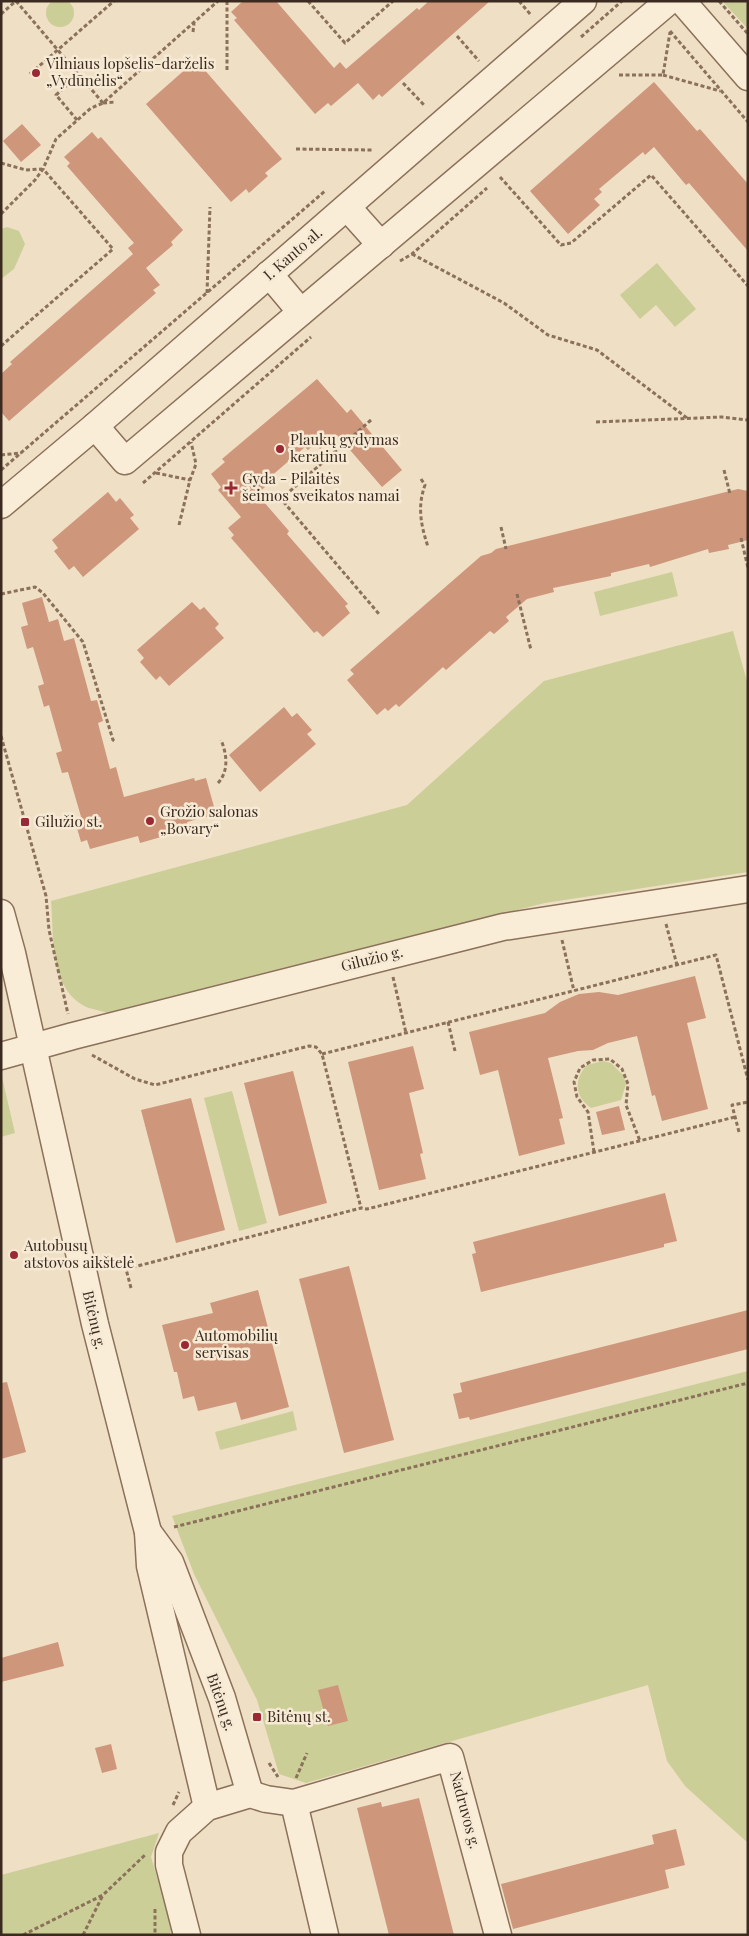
<svg xmlns="http://www.w3.org/2000/svg" width="749" height="1936" font-family="'Playfair Display',serif">
<style>
.green{fill:#ccce98}
.building{fill:#ce967a}
.lines{fill:none;stroke-linecap:round;stroke-linejoin:round}
.minor-casing{stroke:#8b705a;stroke-width:29}
.path{stroke:#8b705a;stroke-width:3;stroke-dasharray:4 2.5;stroke-linecap:butt}
.minor{stroke:#faedd8;stroke-width:26}
.poi-dot{fill:#9b2933;stroke:#f6ead5;stroke-width:2}
.labels{text-anchor:middle;stroke-width:5;stroke-linejoin:round;paint-order:stroke}
.poi-label{font-size:15px;fill:#3a2a1f;stroke:#f6ead5;text-anchor:start}
.street-label{font-size:15px;fill:#3a2a1f;stroke:#f6ead5}
</style>
<rect width="100%" height="100%" fill="#efdfc5"/>
<!-- green -->
<g class="green">
<circle cx="60" cy="13" r="14"/>
<path d="M724,1H748V29L724,3Z"/>
<path d="M7,227L19,231L25,244L14,269L1,279V229Z"/>
<path d="M657,263L696,309L675,327L656,305L640,319L620,295Z"/>
<path d="M672,572L678,596L600,616L594,592Z"/>
<path d="M733,631L748,685V872L545,903L108,1013C102,1011 95,1010 89,1008C49,992 54,936 51,901L407,805L544,681Z"/>
<path d="M603,1061L611,1063L623,1075L626,1084L621,1100L591,1108C575,1097 573,1080 587,1065Z"/>
<path d="M1,1073L15,1133L1,1137Z"/>
<path d="M232,1091L267,1223L239,1231L204,1098Z"/>
<path d="M748,1371V1843L685,1786L667,1761L648,1685L306,1783L279,1774L257,1700L194,1574L172,1516Z"/>
<path d="M293,1411L297,1430L220,1450L215,1432Z"/>
<path d="M159,1833L151,1857L172,1927L170,1935H1V1875Z"/>
</g>
<!-- building -->
<g class="building">
<path d="M243,1H276L334,68L340,62L346,69L417,8L419,10L429,1H490L382,97L379,94L373,100L358,83L331,106L328,103L315,114L234,20L237,18L231,12Z"/>
<path d="M196,60L282,159L265,173L268,176L249,193L246,189L231,202L146,104Z"/>
<path d="M654,82L697,131L700,129L748,184V251L689,183L686,185L654,147L645,155L643,152L599,189L602,192L594,199L600,205L568,234L530,191Z"/>
<path d="M22,124L41,145L21,162L3,141Z"/>
<path d="M92,132L98,139L101,137L183,230L171,242L173,245L146,268L160,285L153,290L156,293L9,421L1,412V374L12,364L10,362L133,254L128,248L134,243L67,166L70,163L64,157Z"/>
<path d="M317,379L347,413L351,409L402,470L382,487L337,435L320,449L315,443L308,450L305,447L262,484L265,487L257,494L289,531L287,534L348,604L345,606L350,613L323,637L317,631L314,633L231,538L234,535L228,528L241,517L218,490L221,487L211,474L225,462L222,459Z"/>
<path d="M738,489L748,491V540L728,545L729,549L709,553L708,549L650,567L649,564L611,573V576L553,588L554,592L527,599L506,617L509,621L494,634L490,631L446,670L443,667L399,707L396,704L388,711L385,708L377,715L347,680L354,674L350,670L481,556L491,553L496,549Z"/>
<path d="M108,492L116,502L120,498L134,515L130,518L139,529L83,577L74,566L69,570L54,551L58,548L52,540Z"/>
<path d="M42,597L49,622L58,619L64,641L74,638L91,701L97,700L103,721L98,723L110,769L116,767L124,797L194,778L195,781L206,778L216,814L187,822L189,829L140,843L138,836L90,849L87,840L81,842L75,821L82,820L68,772L62,773L56,753L62,751L49,705L44,707L38,686L44,684L33,647L27,649L21,627L28,625L22,603Z"/>
<path d="M192,602L200,610L204,607L219,624L215,628L224,638L169,686L160,676L156,680L140,662L144,658L137,650Z"/>
<path d="M284,707L292,717L297,713L312,730L307,734L316,744L260,792L229,755Z"/>
<path d="M695,976L706,1018L687,1023L708,1109L662,1121L655,1095L652,1096L637,1036L608,1043L593,1050L578,1051L548,1058L563,1118L559,1119L565,1144L519,1156L498,1070L480,1075L469,1032L545,1013L560,1002L579,994L599,992L618,995Z"/>
<path d="M413,1046L424,1089L409,1093L423,1153L420,1154L426,1179L379,1190L348,1062Z"/>
<path d="M293,1071L327,1203L279,1216L244,1083Z"/>
<path d="M191,1098L225,1230L176,1243L141,1110Z"/>
<path d="M619,1106L625,1130L602,1135L596,1112Z"/>
<path d="M665,1193L677,1241L664,1244V1247L481,1292L472,1254L476,1253L473,1242Z"/>
<path d="M349,1266L394,1440L344,1453L299,1279Z"/>
<path d="M258,1290L289,1407L241,1420L236,1402L198,1411L194,1396L183,1399L177,1372H174L162,1325L213,1313L210,1303Z"/>
<path d="M748,1310V1349L470,1420L469,1417L459,1419L453,1394L462,1392L460,1383Z"/>
<path d="M7,1382L26,1452L1,1459V1383Z"/>
<path d="M58,1642L64,1666L1,1682V1658Z"/>
<path d="M338,1685L348,1721L328,1726L318,1690Z"/>
<path d="M111,1744L117,1769L102,1773L95,1748Z"/>
<path d="M419,1798L454,1935H389L357,1808L381,1802L382,1807Z"/>
<path d="M676,1829L685,1865L665,1870L669,1888L513,1929L501,1884L654,1844L652,1835Z"/>
</g>
<g class="lines">
<!-- minor casing -->
<g class="minor-casing">
<g id="minor">
<path d="M682,1L748,77"/>
<path d="M347,207L381,245"/>
<path d="M269,274L301,312"/>
<path d="M95,426L125,461L669,1"/>
<path d="M1,505L95,426L583,1"/>
<path d="M1,913L12,953L95,1324L148,1532L150,1566L207,1807"/>
<path d="M1,1056L73,1036L503,927L748,889"/>
<path d="M148,1532L170,1562L222,1698L250,1794"/>
<path d="M294,1803L325,1935"/>
<path d="M187,1935L169,1865V1852L179,1832L207,1807L250,1794L266,1799L294,1803L450,1757L498,1935"/>
</g>
</g>
<!-- path -->
<g class="path">
<path d="M16,1L103,103"/>
<path d="M308,1L345,43L393,1"/>
<path d="M519,1L531,15"/>
<path d="M719,1L748,34"/>
<path d="M1,14L16,1"/>
<path d="M670,31L748,122"/>
<path d="M193,32L194,23"/>
<path d="M457,36L479,61"/>
<path d="M581,37L622,1"/>
<path d="M227,70V1"/>
<path d="M30,74L114,1"/>
<path d="M619,75H663L670,32"/>
<path d="M663,75L720,91"/>
<path d="M403,83L425,106"/>
<path d="M103,103L115,102"/>
<path d="M77,120L56,95L79,75"/>
<path d="M296,149L373,150"/>
<path d="M1,163L26,170L42,169"/>
<path d="M500,177L561,245L571,243L651,175L748,286"/>
<path d="M1,214L35,180L43,169L56,139L91,108L103,103L218,1"/>
<path d="M412,254L504,303L548,335L597,350L687,418"/>
<path d="M400,261L412,254L487,188"/>
<path d="M207,293L210,207"/>
<path d="M1,346L113,249L43,169"/>
<path d="M371,420L281,499L379,614"/>
<path d="M596,422L722,417L748,420"/>
<path d="M1,455L21,453"/>
<path d="M1,470L325,191"/>
<path d="M724,470L730,494"/>
<path d="M156,473L190,480"/>
<path d="M421,479L425,485C417,507 421,525 428,547"/>
<path d="M143,483L311,337"/>
<path d="M179,525L190,480L196,464L191,442"/>
<path d="M501,527L506,549"/>
<path d="M741,538L748,568"/>
<path d="M1,594L35,587L43,593L83,642L113,740L116,742"/>
<path d="M517,594L531,650"/>
<path d="M1,736L46,896L49,930L68,1014"/>
<path d="M218,783C229,771 227,754 221,740"/>
<path d="M666,924L677,965"/>
<path d="M562,940L574,991"/>
<path d="M393,977L406,1033"/>
<path d="M448,1022L455,1051"/>
<path d="M322,1054L716,955L748,1080"/>
<path d="M92,1055L135,1079L155,1085L309,1046L316,1047L322,1054L361,1208"/>
<path d="M739,1132L732,1105L748,1102"/>
<path d="M594,1152L588,1112L577,1097L574,1082L580,1068L593,1060L610,1059L622,1069L628,1084L626,1105L640,1141"/>
<path d="M131,1288L126,1269L361,1208L367,1209L735,1117"/>
<path d="M174,1527L748,1383"/>
<path d="M269,1763L278,1777"/>
<path d="M296,1778L307,1753"/>
<path d="M173,1805L179,1792"/>
<path d="M155,1909V1935"/>
<path d="M23,1935L103,1895L146,1854"/>
<path d="M83,1935L103,1895"/>
</g>
<!-- minor -->
<use href="#minor" class="minor"/>
</g>
<!-- markers -->
<g class="poi-dot">
<circle cx="36" cy="73" r="5"/>
<circle cx="280" cy="449" r="5"/>
<path d="M228.5 480.5h5v5h5v5h-5v5h-5v-5h-5v-5h5z"/>
<circle cx="150" cy="821" r="5"/>
<rect x="20" y="817" width="10" height="10" rx="2.5"/>
<circle cx="14" cy="1255" r="5"/>
<circle cx="185" cy="1345" r="5"/>
<rect x="252" y="1712" width="10" height="10" rx="2.5"/>
</g>
<g class="labels">
<!-- poi labels -->
<g class="poi-label">
<text x="46" y="69">Vilniaus lopšelis-darželis<tspan x="46" dy="17">„Vydūnėlis“</tspan></text>
<text x="290" y="445">Plaukų gydymas<tspan x="290" dy="17">keratinu</tspan></text>
<text x="242" y="484">Gyda - Pilaitės<tspan x="242" dy="17">šeimos sveikatos namai</tspan></text>
<text x="160" y="817">Grožio salonas<tspan x="160" dy="17">„Bovary“</tspan></text>
<text x="35" y="827">Gilužio st.</text>
<text x="24" y="1251">Autobusų<tspan x="24" dy="17">atstovos aikštelė</tspan></text>
<text x="195" y="1341">Automobilių<tspan x="195" dy="17">servisas</tspan></text>
<text x="267" y="1722">Bitėnų st.</text>
</g>
<!-- street labels -->
<g class="street-label">
<text transform="translate(293 254) rotate(-41)" y="5">I. Kanto al.</text>
<text transform="translate(372 959) rotate(-14)" y="5">Gilužio g.</text>
<text transform="translate(94 1320) rotate(77)" y="5">Bitėnų g.</text>
<text transform="translate(221 1702) rotate(71)" y="5">Bitėnų g.</text>
<text transform="translate(465 1810) rotate(75)" y="5">Nadruvos g.</text>
</g>
</g>
<!-- border -->
<rect width="749" height="1936" fill="none" stroke="#3a2a1f" stroke-width="5"/>
</svg>
